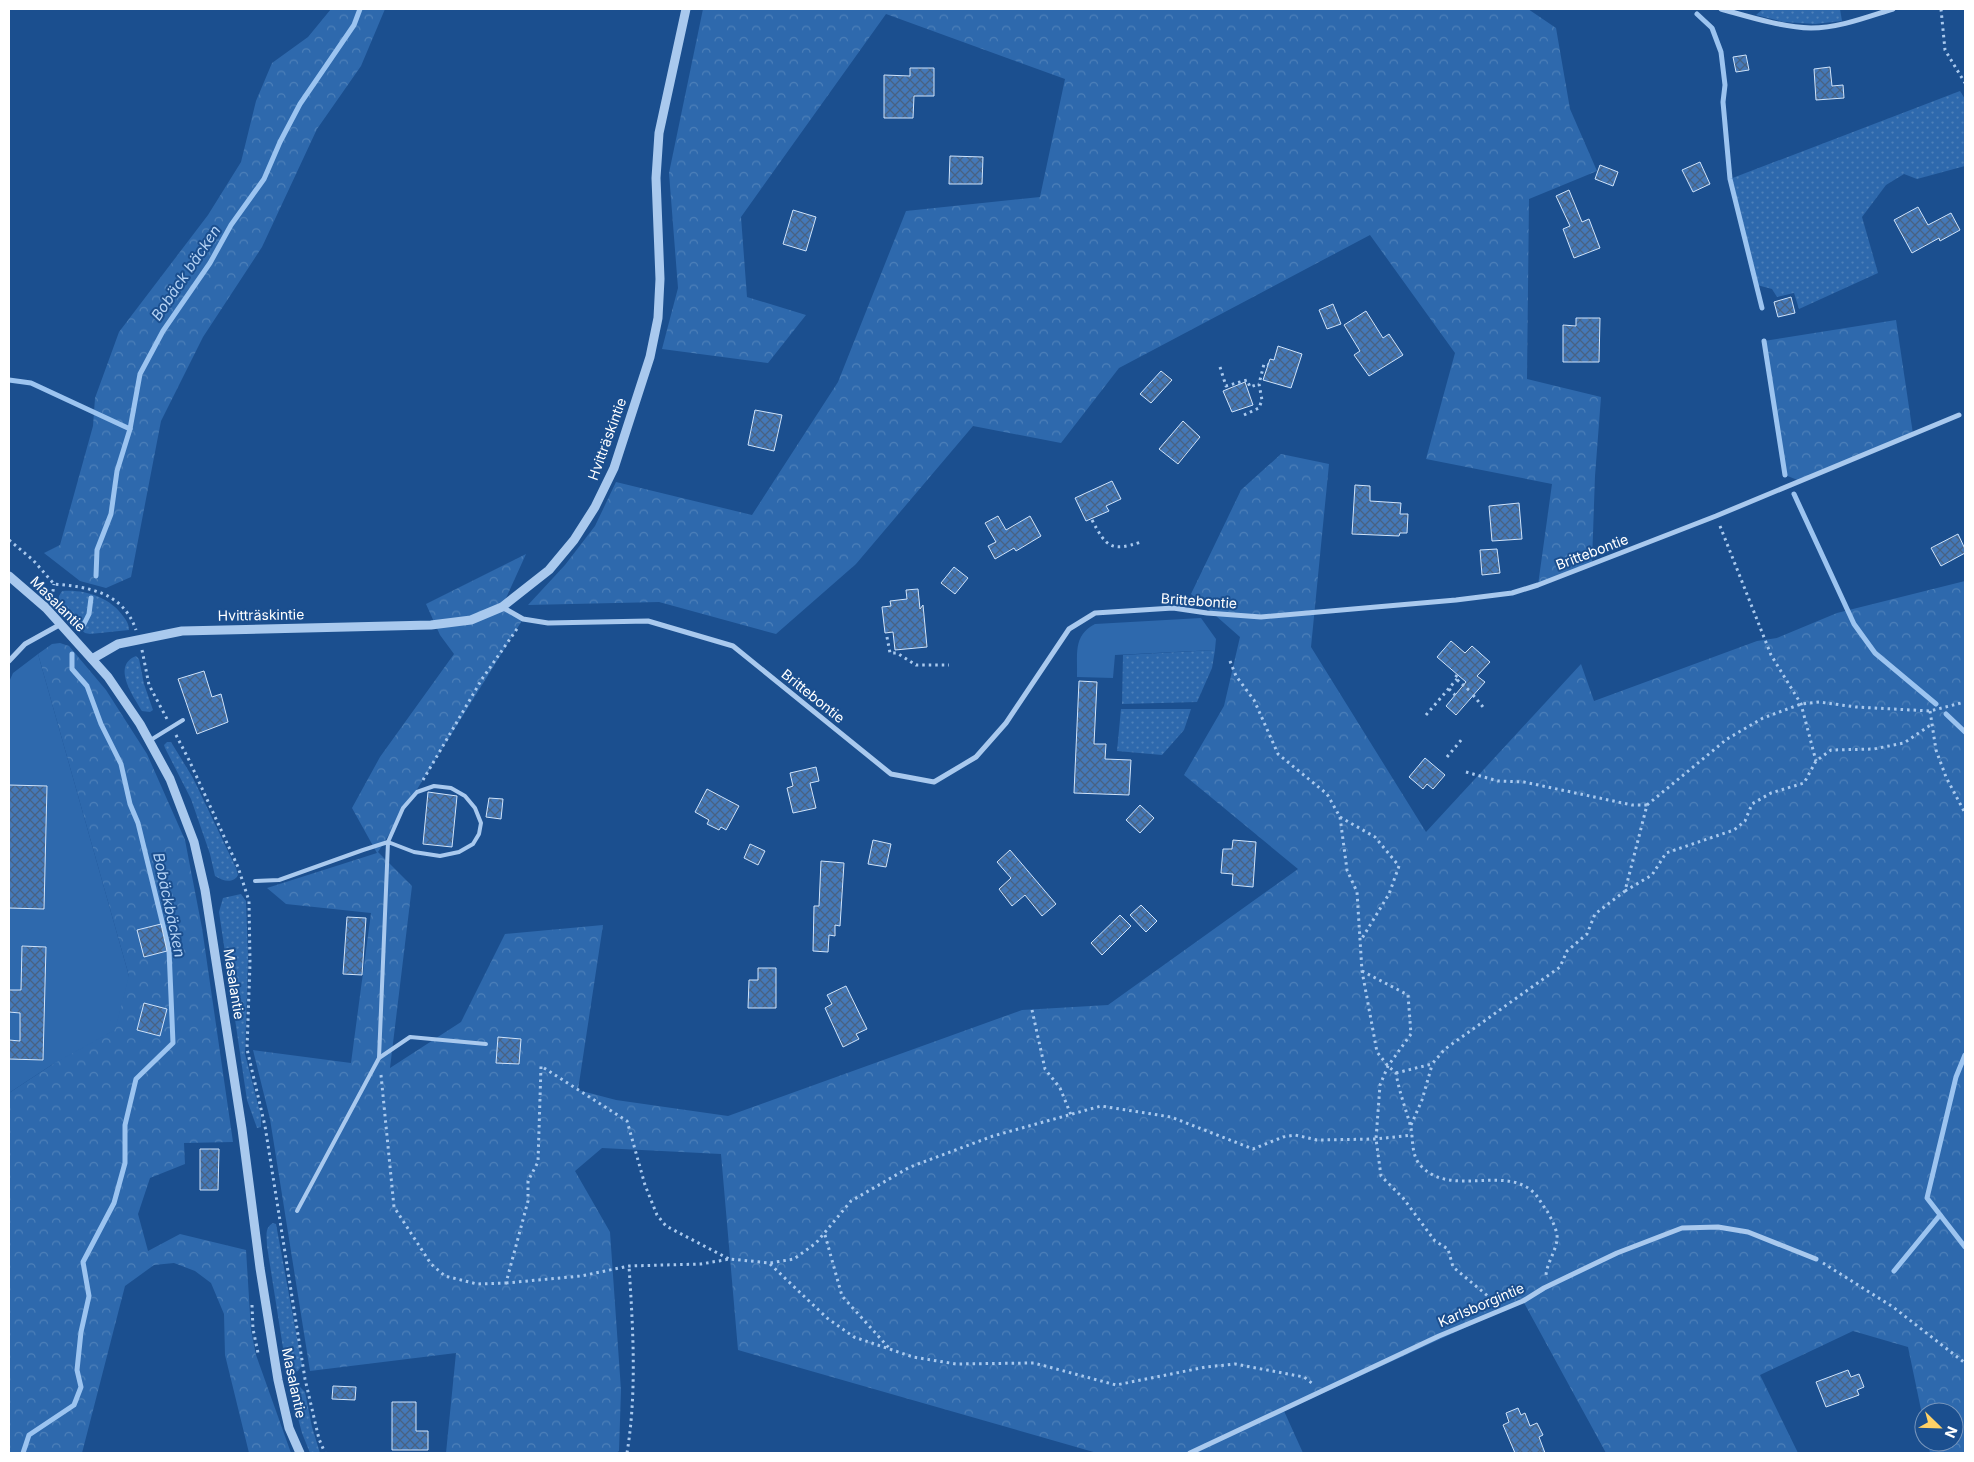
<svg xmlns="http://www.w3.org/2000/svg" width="1974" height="1462" font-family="Inter,sans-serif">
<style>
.grass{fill:url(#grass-dots)}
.forest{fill:url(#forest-crowns)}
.garden{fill:#2e69ad}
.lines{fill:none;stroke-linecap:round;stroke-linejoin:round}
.stream{stroke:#9cc4f0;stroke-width:5}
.building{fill:url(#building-cross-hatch);stroke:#cfe3fa}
.path{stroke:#a9c9ee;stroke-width:3;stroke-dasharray:2.5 4;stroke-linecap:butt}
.service{stroke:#a9c9ee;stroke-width:4}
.minor{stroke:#a9c9ee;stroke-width:5}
.tertiary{stroke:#a9c9ee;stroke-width:9}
.labels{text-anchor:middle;stroke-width:4;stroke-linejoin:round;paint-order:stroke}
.street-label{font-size:14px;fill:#fff;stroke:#1b4f8f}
.water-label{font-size:15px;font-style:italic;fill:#b5d3f5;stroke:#1b4f8f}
</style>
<defs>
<pattern id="grass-dots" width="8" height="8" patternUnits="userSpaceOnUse" patternTransform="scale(1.25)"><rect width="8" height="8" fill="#2e69ad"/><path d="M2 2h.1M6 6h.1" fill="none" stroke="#4d80b9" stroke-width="1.8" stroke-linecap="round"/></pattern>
<pattern id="forest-crowns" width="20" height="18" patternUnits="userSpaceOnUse" patternTransform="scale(1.25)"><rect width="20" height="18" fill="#2e69ad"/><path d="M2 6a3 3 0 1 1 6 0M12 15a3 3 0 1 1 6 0" fill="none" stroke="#4d80b9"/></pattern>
<pattern id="building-cross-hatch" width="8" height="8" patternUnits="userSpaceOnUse" patternTransform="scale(1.25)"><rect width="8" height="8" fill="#4478b7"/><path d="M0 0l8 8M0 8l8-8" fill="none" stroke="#486282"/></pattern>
</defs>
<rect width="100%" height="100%" fill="#1b4f8f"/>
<!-- grass -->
<g class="grass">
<path d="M1763,9H1840L1842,21L1815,24L1784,22L1756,15Z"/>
<path d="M1960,91L1965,99V166L1917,179L1904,174L1886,185L1862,217L1878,273L1799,309L1794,293L1777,297L1772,289L1757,285L1730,179Z"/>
<path d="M62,591C84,589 110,597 123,616C126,620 129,624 129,630L90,634L85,633L58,607L59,596Z"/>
<path d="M1215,650L1212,668L1197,702L1122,704L1123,655Z"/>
<path d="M136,656L139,659L144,684L153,710L150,712L142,711C134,697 111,666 136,656Z"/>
<path d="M1121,709H1191L1184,730L1162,755L1117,751Z"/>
<path d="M167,742H171L193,778L236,868L238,875C233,884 223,881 215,876L210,854L191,799L165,748L164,745Z"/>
<path d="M241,894L246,901L248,957L245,1054L261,1116V1127L257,1128L247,1100L219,912L223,898Z"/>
<path d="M273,1223L276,1224L302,1365L298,1371L294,1372L286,1367L267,1246C267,1237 264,1228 273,1223Z"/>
<path d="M300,1387L305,1392L312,1427L320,1453H310L302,1433L291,1392L294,1388Z"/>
</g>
<!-- forest -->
<g class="forest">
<path d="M331,9H385L361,66L317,129L262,247L203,337L161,421L131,577L106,588L80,581L44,553L60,545L93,426L95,398L119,332L208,215L241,162L256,101L272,63L308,37Z"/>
<path d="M703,9H1528L1556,28L1570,109L1597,171L1529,199L1527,379L1601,397L1595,476L1592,563L1538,585L1552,484L1426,459L1455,353L1370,235L1119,368L1061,443L973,426L856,564L776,634L659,602L528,605L565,565L595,526L616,482L752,515L838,382L906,211L1040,197L1065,79L886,14L741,217L747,297L806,315L768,363L662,349L678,288L669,173Z"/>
<path d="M1896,320L1913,434L1800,481L1785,475L1764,341Z"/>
<path d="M1281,454L1329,464L1311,647L1426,832L1581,664L1594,701L1757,641L1777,638L1837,613L1965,581V1453H1930L1928,1442H1954V1412H1924V1424L1908,1347L1853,1331L1760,1375L1798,1453H1606L1523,1301L1284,1411L1303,1453H1097L738,1350L721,1154L602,1148L575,1171L610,1232L621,1390L619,1451L616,1453H446L456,1353L310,1371L270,1119L253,1050L351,1063L371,913L286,904L267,888L377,853L352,808L380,757L454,654L440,635L426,604L526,554L502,607L523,619L378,852L412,886L390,1068L461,1022L505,934L603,925L578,1090L616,1100L728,1116L1022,1010L1108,1005L1298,869L1184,775L1224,706L1240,637L1191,594L1241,490Z"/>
<path d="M60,643L69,646L106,690L147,754L185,840L202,928L233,1142L184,1143L185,1164L150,1178L138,1214L148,1251L180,1234L246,1250L251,1330L256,1355L291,1453H249L225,1355L224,1314L211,1283L195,1271L174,1263L154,1265L125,1286L82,1453H9V1093L53,1064L129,976L38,654L52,644Z"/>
</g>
<!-- garden -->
<g class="garden">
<path d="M1201,618L1216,639L1215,650L1115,655L1113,678L1077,677C1078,655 1072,636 1095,624Z"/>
<path d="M38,654L129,976L115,1030L53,1064L9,1093V682L13,673Z"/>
</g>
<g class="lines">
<!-- stream -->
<g class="stream">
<path d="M1697,14L1712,28L1721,52L1725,85L1723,102L1730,179L1762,308"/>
<path d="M1764,341L1785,475"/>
<path d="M9,380L31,383L130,429"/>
<path d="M1794,494L1854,624L1875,653L1936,704"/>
<path d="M96,576L97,550L111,514L117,471L130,429L140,374L163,331L210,263L231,225L264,179L280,142L300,104L354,25L360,9"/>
<path d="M83,626L89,614L91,598"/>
<path d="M1946,714L1965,732"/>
<path d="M1965,1055L1956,1077L1927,1198L1965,1247"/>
<path d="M1894,1271L1940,1215"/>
<path d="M23,1453L29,1435L74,1405L81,1387L77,1370L81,1332L89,1296L83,1262L114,1203L125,1163V1125L136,1079L173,1043L169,950L138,823L130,804L121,764L101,724L87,686L72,669V654"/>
</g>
</g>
<!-- building -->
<g class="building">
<path d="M1746,55L1749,70L1736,72L1733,57Z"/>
<path d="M1830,67L1832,86L1843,85L1844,98L1816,100L1814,69Z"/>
<path d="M910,68H934V96H914L913,118H884V75L910,76Z"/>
<path d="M950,156L983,157L982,184H949Z"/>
<path d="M1700,162L1710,184L1693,192L1682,170Z"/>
<path d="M1600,165L1618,172L1613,186L1595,179Z"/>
<path d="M1569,190L1582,222L1589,219L1600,248L1574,258L1563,229L1570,226L1556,196Z"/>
<path d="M1918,207L1928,225L1951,213L1960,230L1940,241L1939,238L1912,253L1894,220Z"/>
<path d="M793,210L816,217L806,251L783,244Z"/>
<path d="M1791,297L1795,313L1778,317L1774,302Z"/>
<path d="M1333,304L1341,324L1327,329L1319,310Z"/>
<path d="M1366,311L1383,338L1389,334L1403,355L1369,376L1354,355L1360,351L1344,325Z"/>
<path d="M1576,318H1600L1599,362H1563V325L1576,326Z"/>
<path d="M1278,346L1302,354L1291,388L1263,380L1270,359L1274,360Z"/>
<path d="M1161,371L1172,380L1151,403L1140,394Z"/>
<path d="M1245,382L1253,405L1232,412L1223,391Z"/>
<path d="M755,410L782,415L774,451L748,445Z"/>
<path d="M1183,421L1200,437L1178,464L1159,449Z"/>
<path d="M1112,481L1121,499L1106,506L1109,511L1086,521L1075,498Z"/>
<path d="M1355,485L1370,486V501L1401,503L1400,514H1408L1407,533H1400L1399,536L1352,534Z"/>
<path d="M1519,503L1522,539L1492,541L1489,506Z"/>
<path d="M998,516L1006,530L1030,516L1041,536L1016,551L1014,548L995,559L988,546L996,542L985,523Z"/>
<path d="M1958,534L1965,549V553L1941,566L1931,548Z"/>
<path d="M1497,549L1500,573L1482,575L1480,550Z"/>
<path d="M954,567L968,578L955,594L941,583Z"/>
<path d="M918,589L920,609L923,605L927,647L895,650L893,632L885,633L882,607L891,606L890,601L907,599L906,590Z"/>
<path d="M1451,641L1465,653L1472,646L1490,662L1477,676L1485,682L1456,715L1446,706L1466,682L1437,657Z"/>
<path d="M204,671L212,697L221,694L228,722L197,734L178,679Z"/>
<path d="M1079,681L1097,682L1094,744H1106L1105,759L1131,760L1129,795L1074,793Z"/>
<path d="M1425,758L1445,775L1433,789L1427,784L1423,789L1409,777Z"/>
<path d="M816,767L819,781L810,783L816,808L793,813L787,788L793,786L790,773Z"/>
<path d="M9,785L47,786L44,909L9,908Z"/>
<path d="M707,789L739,806L726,830L721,827L719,830L707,824L709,820L695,812Z"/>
<path d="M428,792L457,796L452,847L423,844Z"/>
<path d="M489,798L503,799L501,819L486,817Z"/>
<path d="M1140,805L1154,818L1140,833L1126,820Z"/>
<path d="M873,840L891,844L886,867L868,864Z"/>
<path d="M1233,840L1256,842L1253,887L1232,885L1233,874L1221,873L1223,849H1232Z"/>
<path d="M750,844L765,851L758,865L744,858Z"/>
<path d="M1010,850L1056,904L1042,916L1025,895L1012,906L999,889L1011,878L997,862Z"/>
<path d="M821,861L844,863L840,926L835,925V936L829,935L828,952L813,951L814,906H819Z"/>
<path d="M1141,905L1157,921L1146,932L1130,915Z"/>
<path d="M1120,915L1131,926L1102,955L1091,943Z"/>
<path d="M347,917L366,918L362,975L343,974Z"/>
<path d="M161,924L167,951L144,957L137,930Z"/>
<path d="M22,946L46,947L43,1060L9,1059V1040L20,1041V1013L9,1012V990H21Z"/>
<path d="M758,968H776V1008H748L749,980H758Z"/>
<path d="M846,986L867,1029L856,1034L859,1039L843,1047L825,1008L832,1004L827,995Z"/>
<path d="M144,1003L167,1009L160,1036L137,1030Z"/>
<path d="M498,1037L521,1039L519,1064L496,1063Z"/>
<path d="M200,1149H219L218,1190H200Z"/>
<path d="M1848,1370L1851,1377L1859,1374L1864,1387L1857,1390L1859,1395L1826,1407L1816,1382Z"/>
<path d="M333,1386L356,1387L355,1400L332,1399Z"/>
<path d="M392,1402H416V1431H428V1450H392Z"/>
<path d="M1518,1408L1521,1415L1525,1413L1530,1426L1537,1423L1543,1435L1539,1437L1545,1453H1515L1503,1425L1509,1422L1506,1413Z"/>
</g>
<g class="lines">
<!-- path -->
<g class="path">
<path d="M1941,9L1945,50L1965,83"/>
<path d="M1220,367L1226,386L1247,380L1250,387L1259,384"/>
<path d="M1244,415L1259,408L1262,400L1259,384L1264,364L1268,365"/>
<path d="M1092,520C1106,547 1111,552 1141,542"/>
<path d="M1720,526L1771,655L1801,704L1816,761"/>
<path d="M9,540L33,560L54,584C89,587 123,592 136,630"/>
<path d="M52,598L54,584"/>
<path d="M887,637L890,653H897L916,665H949"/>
<path d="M142,650L149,685L167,719"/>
<path d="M1230,661L1236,676L1254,700L1278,754L1327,794L1340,817L1347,870L1357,892L1362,971L1377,1052L1388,1066L1396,1073C1399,1091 1405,1107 1410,1124C1414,1138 1410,1156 1422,1167C1453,1198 1508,1163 1536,1195C1540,1200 1543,1206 1547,1211C1551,1218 1558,1231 1557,1239C1556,1251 1547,1263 1546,1275"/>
<path d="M1457,675L1455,678L1470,691"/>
<path d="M1449,689L1455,695"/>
<path d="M1473,695L1483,707"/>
<path d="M1930,711L1936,750L1946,777L1965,813"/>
<path d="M1426,715L1457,679"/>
<path d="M176,735L189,760L238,867L249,901L250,963L247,1049L265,1126L305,1379L319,1439L325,1453"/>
<path d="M1447,757L1462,739"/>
<path d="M1466,772L1498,781L1524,782L1632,805H1647"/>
<path d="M423,780L482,679L519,626"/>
<path d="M1340,817L1375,837L1399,866L1389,894L1361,940"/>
<path d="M1625,891L1652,875L1666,853L1734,830L1745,821L1752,804L1771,793L1804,783L1816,761L1831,750L1874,749L1904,743L1932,724"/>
<path d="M1362,971L1408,995L1411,1034L1388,1066L1380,1085L1376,1139L1381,1176L1403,1198L1435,1241L1448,1249L1453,1267L1495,1302"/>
<path d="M1032,1010L1045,1069L1060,1088L1071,1115"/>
<path d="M1396,1073L1432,1064L1445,1049L1560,967L1567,951L1587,934L1595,914L1625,891L1647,805L1727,739L1763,718L1801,704L1819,702L1856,707L1930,711L1965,702"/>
<path d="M381,1075L394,1207L431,1264L445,1276L477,1284L506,1283L528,1201V1181L538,1162L541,1066L627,1121L645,1185L657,1215L666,1226L729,1259"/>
<path d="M1411,1125L1422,1100L1432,1065"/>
<path d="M825,1235L842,1296L889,1348"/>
<path d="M1823,1263L1893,1307L1965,1363"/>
<path d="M770,1264L827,1318L854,1337L913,1357L956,1364L1034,1363L1116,1385L1206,1367L1235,1364L1304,1377L1313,1384"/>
<path d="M506,1283L581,1276L629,1266L701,1264L730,1259L770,1263L794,1259L816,1243L851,1201L910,1167L993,1136L1101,1106L1171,1117L1253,1149L1283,1137L1295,1135L1317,1140L1376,1139L1412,1135"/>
<path d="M252,1305L253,1329L258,1353"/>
<path d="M627,1453C637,1392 633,1328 629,1266"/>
</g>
<!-- service -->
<g class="service">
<path d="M149,741L183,720"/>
<path d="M255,881L279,880L363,850L388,842L414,852L440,856L459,852L473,844L479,834L481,823L475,808L465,796L451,788L434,786L417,792L403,808L388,842L379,1058"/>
<path d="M297,1211L379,1058L410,1037L486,1044"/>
</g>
<!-- minor -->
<g class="minor">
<path d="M1721,9C1750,17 1781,27 1811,28C1839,28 1867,17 1893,9"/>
<path d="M502,607L523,619L548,623L648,621L733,646L891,774L934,782L976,757L1006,723L1069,629L1095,613L1173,608L1207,613L1261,617L1456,600L1512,593L1538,585L1716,516L1959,415"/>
<path d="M9,661L25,644L61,624"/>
<path d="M1190,1453L1439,1336L1523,1301L1544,1288L1617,1253L1682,1228L1718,1227L1748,1232L1816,1259"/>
</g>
<!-- tertiary -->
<g class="tertiary">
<path d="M9,576L46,608L108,677L140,724L170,779L194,842L205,890L242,1129L260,1268L278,1380L289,1428L300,1453"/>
<path d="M92,659L118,644L182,631L431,625L471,620L502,607L549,570L574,540L595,507L614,468L650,357L658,318L660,279L656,178L659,133L686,9"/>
</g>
</g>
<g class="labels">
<!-- street labels -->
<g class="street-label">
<text transform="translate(607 439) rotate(-70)" y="5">Hvitträskintie</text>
<text transform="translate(1592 552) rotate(-21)" y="5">Brittebontie</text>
<text transform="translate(1199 601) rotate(4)" y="5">Brittebontie</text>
<text transform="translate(58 604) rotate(45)" y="5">Masalantie</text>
<text transform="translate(261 615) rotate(-1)" y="5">Hvitträskintie</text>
<text transform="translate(813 696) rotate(39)" y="5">Brittebontie</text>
<text transform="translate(234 984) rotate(81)" y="5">Masalantie</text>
<text transform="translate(1481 1305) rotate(-23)" y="5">Karlsborgintie</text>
<text transform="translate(294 1383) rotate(78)" y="5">Masalantie</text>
</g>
<!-- water labels -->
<g class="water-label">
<text transform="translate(186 273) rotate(-56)" y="5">Bobäck bäcken</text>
<text transform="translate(169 905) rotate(78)" y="5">Bobäckbäcken</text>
</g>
</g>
<!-- border -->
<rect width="1974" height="1462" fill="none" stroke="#ffffff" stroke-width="20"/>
<!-- north arrow -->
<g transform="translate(1939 1427) rotate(113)"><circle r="24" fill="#1b4f8f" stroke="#7695bc"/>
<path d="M0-4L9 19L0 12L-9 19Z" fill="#ffd166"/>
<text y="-8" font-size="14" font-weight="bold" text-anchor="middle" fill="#ffffff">N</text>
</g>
</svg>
